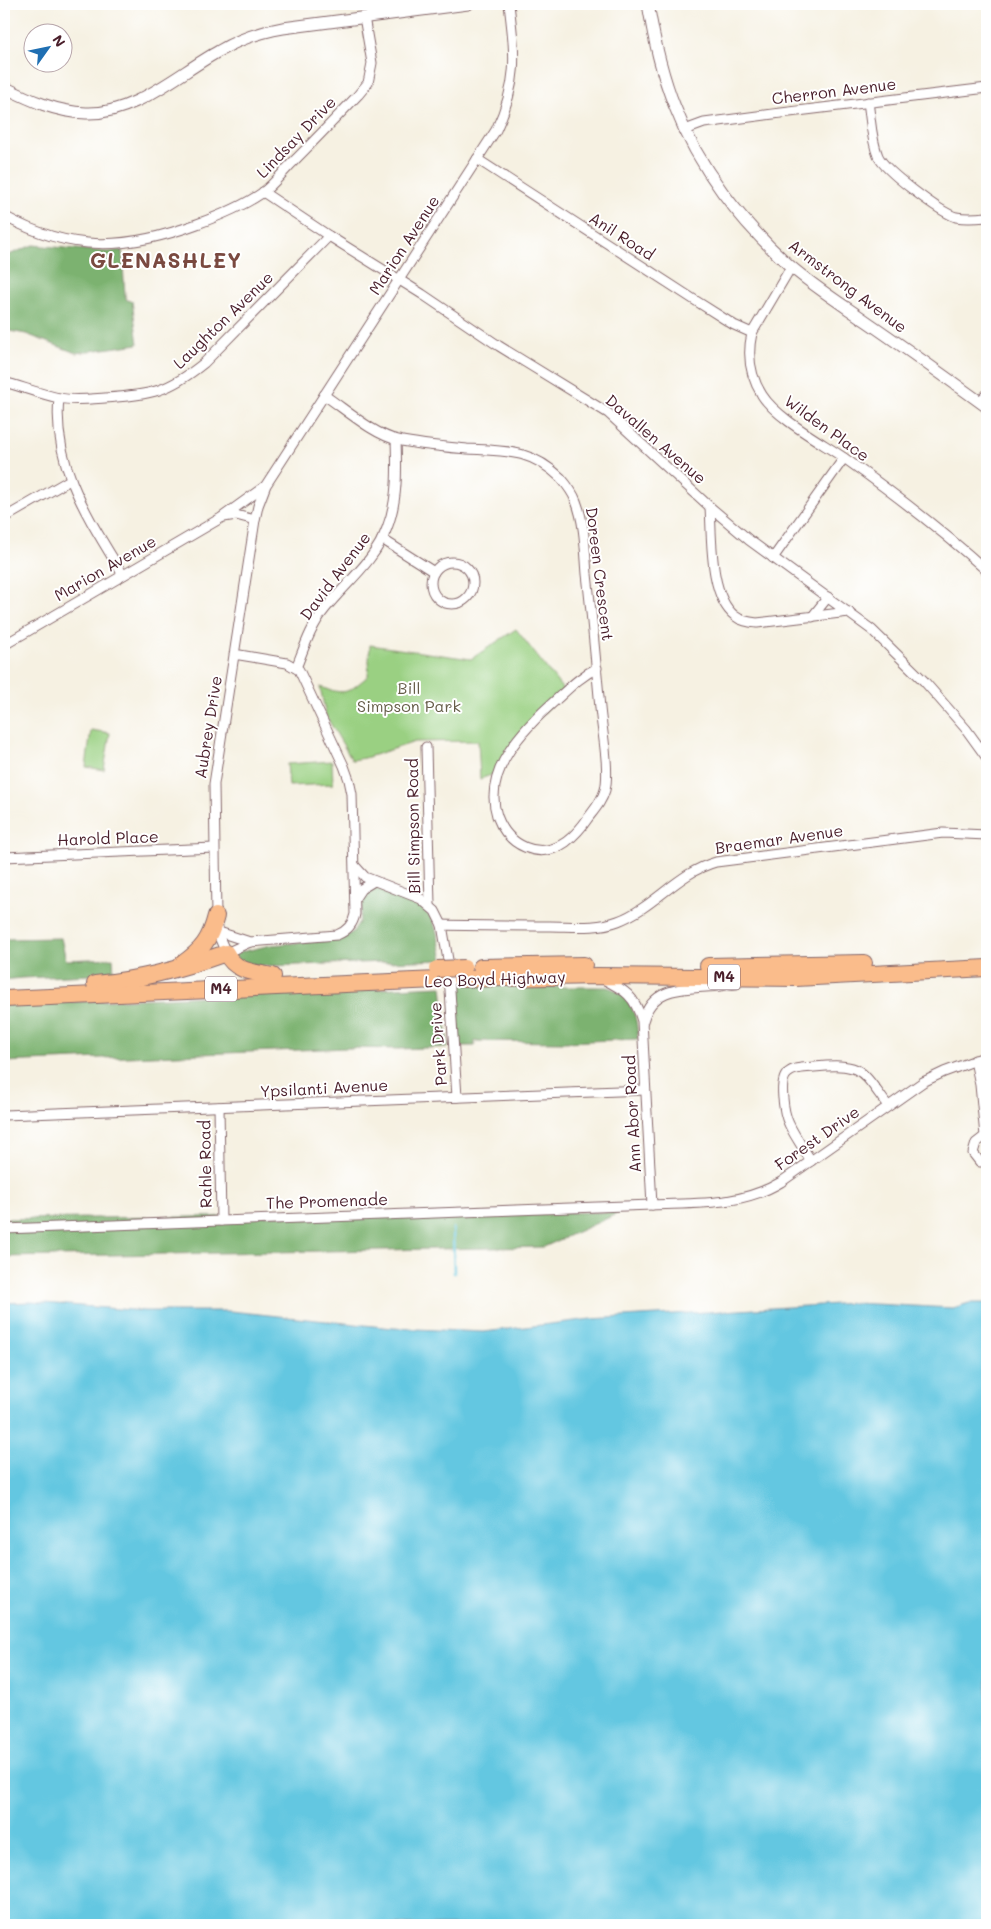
<svg xmlns="http://www.w3.org/2000/svg" width="991" height="1929" font-family="Mali,sans-serif">
<style>
.green{fill:#9ad082;stroke:#727856}
.forest{fill:#7bb270;stroke:#62684e}
.water{fill:#63c7e1;stroke:#567386}
.lines{fill:none;stroke-linecap:round;stroke-linejoin:round}
.stream{stroke:#63c7e1;stroke-width:2.5}
.minor-casing{stroke:#86686b;stroke-width:11}
.tertiary-casing{stroke:#86686b;stroke-width:13}
.motorway-casing{stroke:#86686b;stroke-width:18}
.minor{stroke:#fff;stroke-width:9}
.tertiary{stroke:#fff;stroke-width:11}
.motorway{stroke:#fabc8b;stroke-width:16}
.motorway-bridge-casing{stroke:#86686b;stroke-width:18;stroke-linecap:butt}
.motorway-bridge{stroke:#fabc8b;stroke-width:16}
.labels{text-anchor:middle;stroke-width:4;stroke-linejoin:round;paint-order:stroke}
.shield{fill:#fff;stroke:#80626b;stroke-width:1}
.shield-label{font-size:15px;font-weight:bold;fill:#4a1f2b}
.street-label{font-size:16px;fill:#4a1f2b;stroke:#fff}
.park-label{font-size:16px;fill:#665d49;stroke:#fff}
.district-label{font-size:21px;font-weight:bold;letter-spacing:1px;fill:#7a4940;stroke:#fff}
</style>
<rect width="100%" height="100%" fill="#fff"/>
<filter id="ink" filterUnits="userSpaceOnUse"><feTurbulence type="fractalNoise" baseFrequency=".02" numOctaves="2"/><feDisplacementMap in="SourceGraphic" scale="10" xChannelSelector="R" yChannelSelector="G"/><feConvolveMatrix kernelMatrix="1 2 1 2 8 2 1 2 1" color-interpolation-filters="sRGB"/></filter>
<filter id="wash" filterUnits="userSpaceOnUse"><feTurbulence type="fractalNoise" baseFrequency=".0096" numOctaves="4" result="noise"/><feDisplacementMap in="SourceGraphic" scale="20" xChannelSelector="R" yChannelSelector="G"/><feGaussianBlur stdDeviation="1.12" result="paint"/><feColorMatrix in="noise" values="0 0 0 0 0 0 0 0 0 0 0 0 0 0 0 0 0 1.4 0 .05"/><feComposite in="paint" operator="in"/></filter>
<g filter="url(#wash)">
<rect width="100%" height="100%" fill="#f6f1e2"/>
<!-- green -->
<g class="green">
<path d="M516,629L565,692L527,730L494,774L480,779L478,741L415,742L365,758L352,760L326,716L320,687C347,695 346,694 368,676L370,645L471,659Z"/>
<path d="M91,730L110,733L104,770L86,767Z"/>
<path d="M332,761L333,784L289,786L287,764Z"/>
</g>
<!-- forest -->
<g class="forest">
<path d="M33,245L108,252L122,250L125,296L127,300L132,301L138,344L76,353L26,334L4,330V257Z"/>
<path d="M369,888C379,887 385,891 395,894C435,908 435,922 443,960L269,966L244,965L232,954L271,945L341,939L353,932L359,923L364,892Z"/>
<path d="M61,938L66,960L113,958L114,974L22,978L4,980V939Z"/>
<path d="M473,984L531,987H607C632,994 637,1016 638,1039L564,1042L475,1041V1046H458L454,986Z"/>
<path d="M442,986L448,1047L399,1049L348,1048L4,1062V1005Z"/>
<path d="M621,1212L544,1247L4,1257V1219Z"/>
</g>
<!-- water -->
<path class="water" d="M31,1302L144,1311H230L393,1328L484,1332L591,1319L854,1303L953,1308L969,1303H987V1925H4V1303Z"/>
<g class="lines">
<!-- stream -->
<path class="stream" d="M453,1228L454,1273"/>
</g>
</g>
<g filter="url(#ink)">
<g class="lines">
<!-- minor casing -->
<g class="minor-casing">
<g id="minor">
<path d="M868,102C871,120 871,139 878,156C885,171 940,212 956,217C966,219 977,218 987,217"/>
<path d="M685,130L704,123L773,114L987,88"/>
<path d="M477,159L693,299L734,325L752,333"/>
<path d="M263,192L329,236L422,294L499,346L608,413L710,507L749,540L872,630L924,681L966,729L987,758"/>
<path d="M4,216C71,253 127,250 197,224C219,216 243,206 262,193C273,185 282,173 292,163C314,141 336,118 358,95L368,83L372,63L364,17"/>
<path d="M791,267L752,333C747,355 750,376 762,395C777,419 823,443 847,460C896,495 943,531 987,571"/>
<path d="M4,382C22,387 41,394 59,398C74,401 90,399 105,398C151,395 168,392 204,363L329,236"/>
<path d="M324,395C345,409 374,435 398,440C420,445 445,447 467,449C506,451 531,449 561,478C567,485 573,493 576,501C585,524 585,550 587,574C592,619 596,663 600,708C602,731 610,769 605,790C602,801 595,809 588,818C582,827 575,835 566,842C539,861 508,846 497,816C482,770 526,726 557,699C570,687 581,676 597,668"/>
<path d="M59,398C52,466 90,520 123,575"/>
<path d="M980,401L987,394"/>
<path d="M710,507C712,537 709,596 735,616C741,621 748,622 757,623L849,612"/>
<path d="M224,517L236,515L255,520"/>
<path d="M4,518L70,480"/>
<path d="M382,539L434,572"/>
<path d="M773,558L844,458"/>
<circle cx="452" cy="583" r="21"/>
<path d="M812,617L828,597"/>
<path d="M4,645L221,518L264,487"/>
<path d="M234,654L287,663L299,670L344,766L349,780L352,794L355,914C353,925 347,931 337,935L250,942L226,953L220,939L216,916L214,784L255,520L258,506L266,485L496,130C519,81 515,55 509,4"/>
<path d="M296,668C304,648 311,626 325,609C346,583 375,561 387,528C398,500 397,469 396,440"/>
<path d="M426,747L430,905"/>
<path d="M4,857L214,848"/>
<path d="M355,866L365,877L421,899L435,911L442,925L448,960L457,1097"/>
<path d="M355,898L361,889L374,881"/>
<path d="M442,925C478,926 514,926 550,926C572,926 597,929 618,921C655,907 677,873 716,862L943,833L987,835"/>
<path d="M219,932L250,942"/>
<path d="M603,979C625,990 635,996 642,1021L652,1205"/>
<path d="M643,1021C652,989 677,989 706,987C716,987 726,985 737,984"/>
<path d="M975,1060L980,1085L985,1136"/>
<path d="M219,1107L221,1221"/>
<path d="M4,1115L645,1090"/>
<path d="M985,1136L976,1143L973,1153L980,1162L987,1161"/>
<path d="M811,1161C804,1149 795,1137 789,1124C784,1114 778,1080 788,1073C794,1067 805,1068 814,1067C862,1063 860,1068 888,1106"/>
<path d="M4,1229L652,1205C696,1203 742,1206 781,1182L923,1082L944,1072L987,1056"/>
</g>
</g>
<!-- tertiary casing -->
<g class="tertiary-casing">
<g id="tertiary">
<path d="M648,4C654,39 661,73 675,107C698,167 741,222 789,265C813,286 840,303 866,321C907,349 947,378 987,407"/>
<path d="M4,87C30,100 56,112 86,113C134,115 179,73 219,51C239,39 260,32 283,28L468,4"/>
</g>
</g>
<!-- motorway casing -->
<g class="motorway-casing">
<g id="motorway">
<path d="M182,964C202,950 210,940 216,916"/>
<path d="M708,966L864,963"/>
<path d="M481,967L584,965"/>
<path d="M461,979L598,976L796,978L987,968"/>
<path d="M95,984C140,980 184,968 226,953C235,972 254,972 273,976"/>
<path d="M4,999L437,980"/>
</g>
</g>
<!-- minor -->
<use href="#minor" class="minor"/>
<!-- tertiary -->
<use href="#tertiary" class="tertiary"/>
<!-- motorway -->
<use href="#motorway" class="motorway"/>
<!-- motorway-bridge casing -->
<g class="motorway-bridge-casing">
<path id="motorway-bridge" d="M437,969L464,968"/>
</g>
<!-- motorway-bridge -->
<use href="#motorway-bridge" class="motorway-bridge"/>
</g>
</g>
<g class="labels">
<!-- shield labels -->
<g class="shield">
<rect x="708" y="964.5" width="32" height="25" rx="4"/>
<rect x="205" y="976.5" width="32" height="25" rx="4"/>
</g>
<g class="shield-label">
<text x="724" y="982">M4</text>
<text x="221" y="994">M4</text>
</g>
<!-- street labels -->
<g class="street-label">
<text transform="translate(834 91) rotate(-7)" y="6">Cherron Avenue</text>
<text transform="translate(296 137) rotate(-46)" y="6">Lindsay Drive</text>
<text transform="translate(622 236) rotate(33)" y="6">Anil Road</text>
<text transform="translate(404 245) rotate(-57)" y="6">Marion Avenue</text>
<text transform="translate(848 286) rotate(37)" y="6">Armstrong Avenue</text>
<text transform="translate(223 320) rotate(-44)" y="6">Laughton Avenue</text>
<text transform="translate(827 428) rotate(36)" y="6">Wilden Place</text>
<text transform="translate(656 439) rotate(41)" y="6">Davallen Avenue</text>
<text transform="translate(105 568) rotate(-30)" y="6">Marion Avenue</text>
<text transform="translate(600 574) rotate(83)" y="6">Doreen Crescent</text>
<text transform="translate(335 576) rotate(-53)" y="6">David Avenue</text>
<text transform="translate(208 727) rotate(-81)" y="6">Aubrey Drive</text>
<text transform="translate(413 826) rotate(-91)" y="6">Bill Simpson Road</text>
<text transform="translate(108 838) rotate(-2)" y="6">Harold Place</text>
<text transform="translate(779 839) rotate(-8)" y="6">Braemar Avenue</text>
<text transform="translate(495 979) rotate(-2)" y="6">Leo Boyd Highway</text>
<text transform="translate(438 1044) rotate(-94)" y="6">Park Drive</text>
<text transform="translate(324 1088) rotate(-3)" y="6">Ypsilanti Avenue</text>
<text transform="translate(632 1114) rotate(-93)" y="6">Ann Abor Road</text>
<text transform="translate(817 1138) rotate(-35)" y="6">Forest Drive</text>
<text transform="translate(205 1164) rotate(-91)" y="6">Rahle Road</text>
<text transform="translate(327 1201) rotate(-2)" y="6">The Promenade</text>
</g>
<!-- park labels -->
<g class="park-label">
<text x="409" y="694">Bill<tspan x="409" dy="18">Simpson Park</tspan></text>
</g>
<!-- district labels -->
<g class="district-label">
<text x="166" y="268">GLENASHLEY</text>
</g>
</g>
<!-- margin -->
<rect width="991" height="1929" fill="none" stroke="#fff" stroke-width="20"/>
<!-- north arrow -->
<g transform="translate(48 48) rotate(57)"><circle r="24" fill="#ffffff" stroke="#b7a5aa"/>
<path d="M0-4L9 19L0 12L-9 19Z" fill="#1f6fb2"/>
<text y="-8" font-size="14" font-weight="bold" text-anchor="middle" fill="#4a1f2b">N</text>
</g>
</svg>
